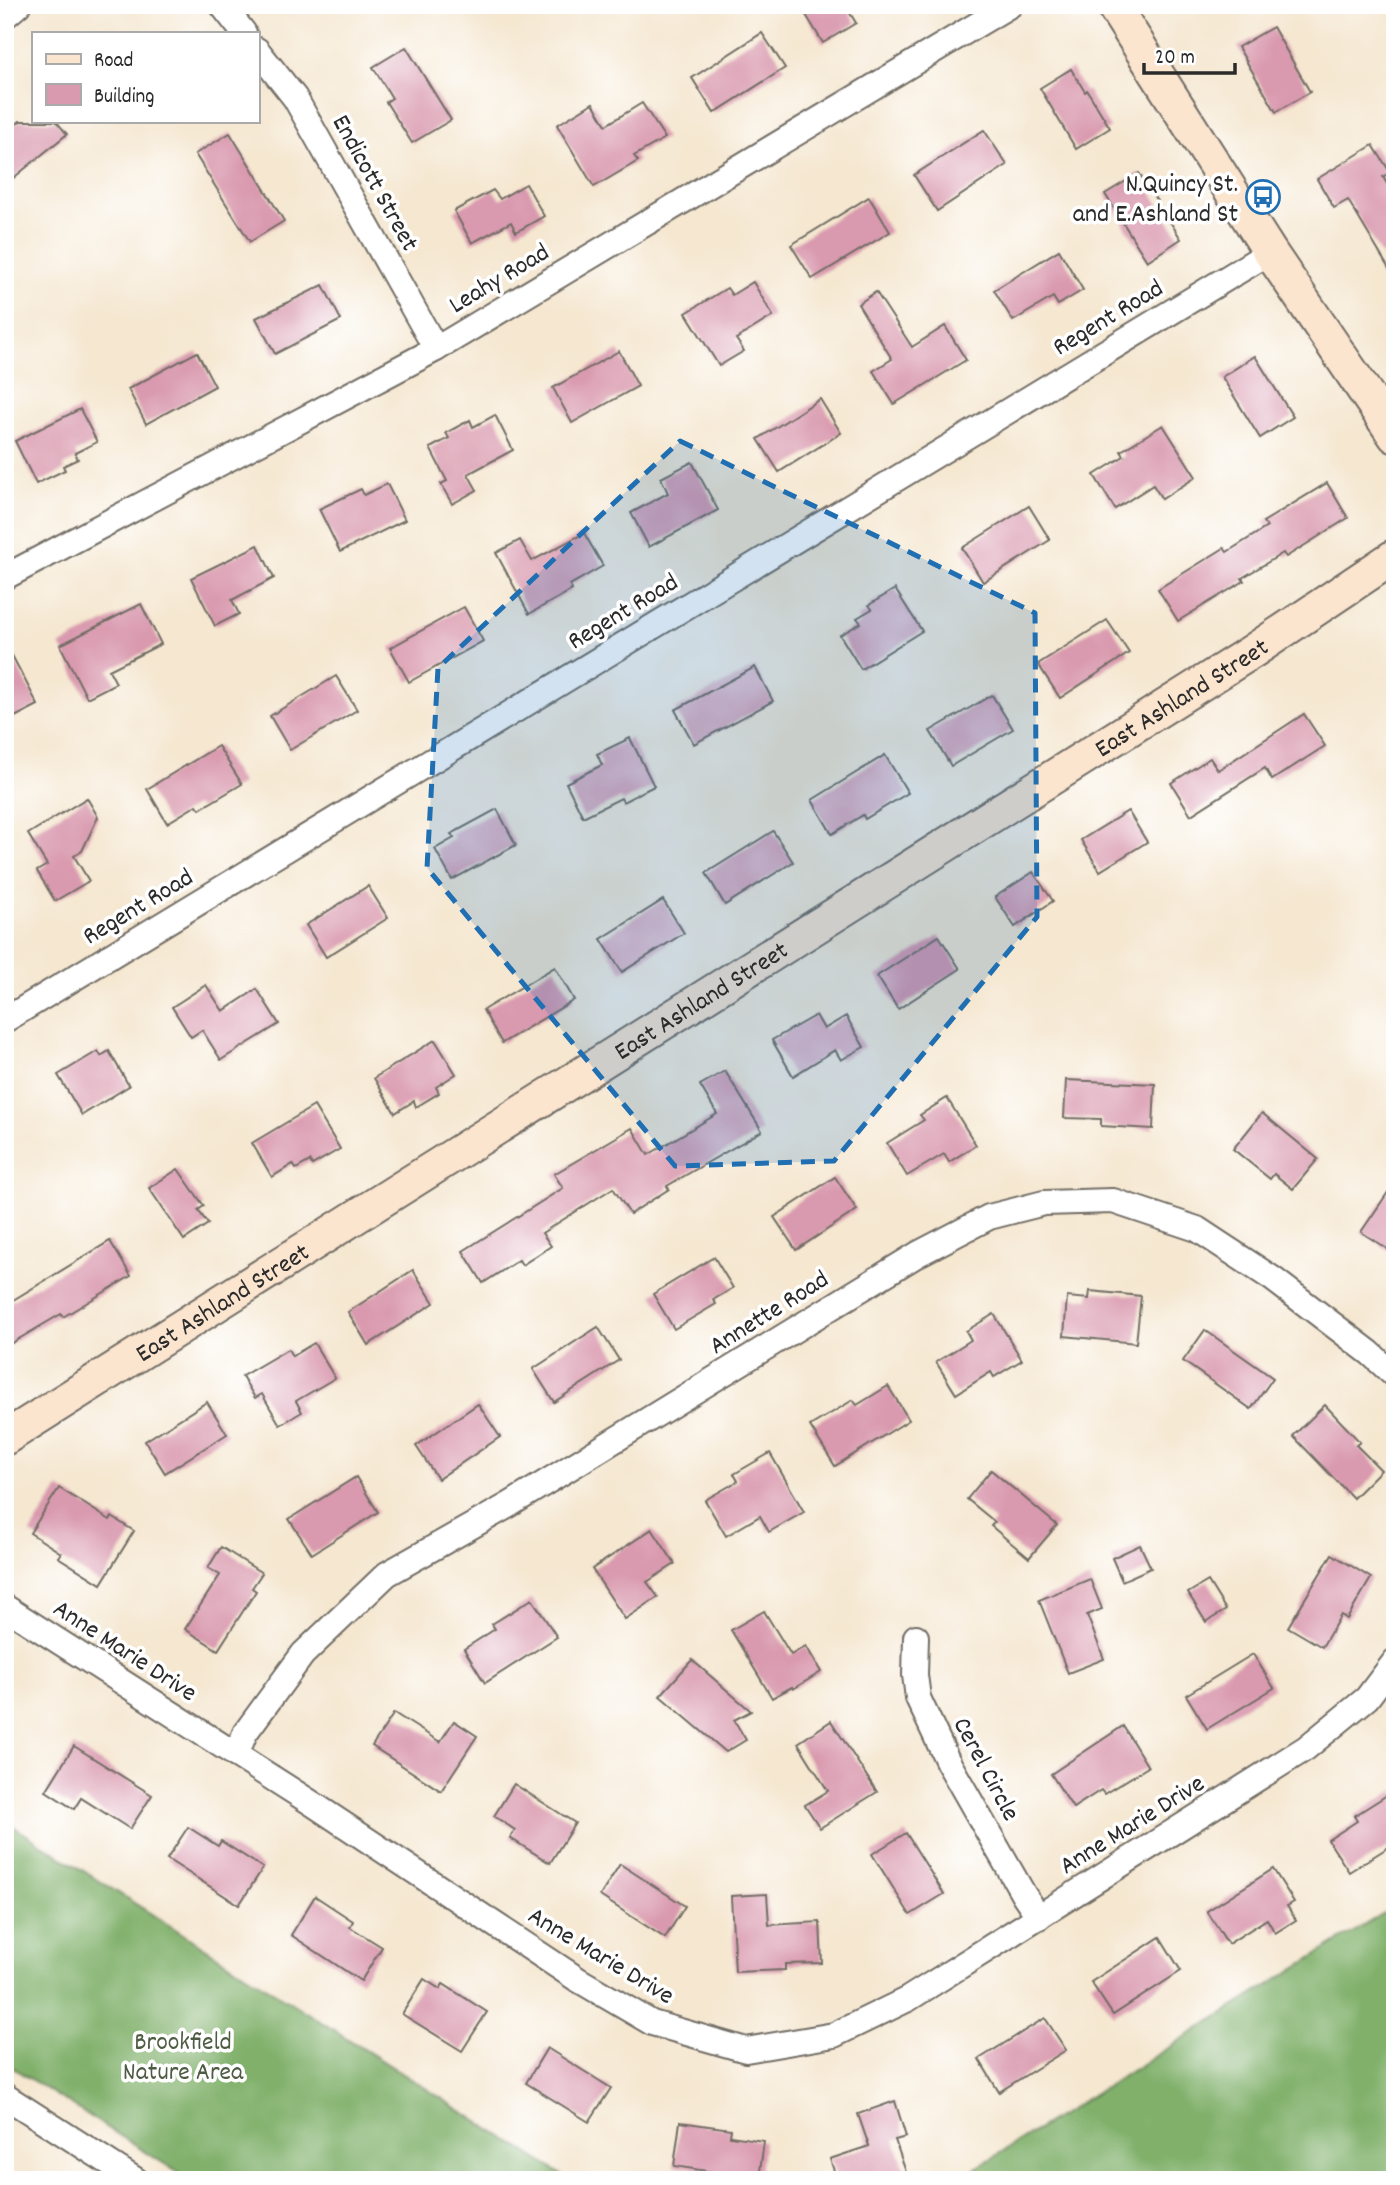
<svg xmlns="http://www.w3.org/2000/svg" width="1400" height="2185" font-family="Dekko,sans-serif">
<style>
.forest{fill:#80b06a;stroke:#566e4a;stroke-width:2}
.building{fill:#d999ae}
.lines{fill:none;stroke-linecap:round;stroke-linejoin:round}
.street-casing{stroke:#726d65;stroke-width:28}
.secondary-casing{stroke:#726d65;stroke-width:37}
.street{stroke:#fff;stroke-width:24}
.secondary{stroke:#fce5cf;stroke-width:33}
.marked{fill:#1f6fb2;fill-opacity:0.2;stroke:#1f6fb2;stroke-width:5;stroke-dasharray:14 9;stroke-linejoin:round}
.labels{text-anchor:middle;stroke-width:7;stroke-linejoin:round;paint-order:stroke}
.street-label{font-size:26px;fill:#2b2b2b;stroke:#fff}
.poi-label{font-size:26px;fill:#2b2b2b;stroke:#fff;text-anchor:end}
.park-label{font-size:26px;fill:#4e5c43;stroke:#fff}
</style>
<rect width="100%" height="100%" fill="#fff"/>
<filter id="ink" filterUnits="userSpaceOnUse"><feTurbulence type="fractalNoise" baseFrequency=".0143" numOctaves="2"/><feDisplacementMap in="SourceGraphic" scale="14" xChannelSelector="R" yChannelSelector="G"/><feConvolveMatrix kernelMatrix="1 2 1 2 8 2 1 2 1" color-interpolation-filters="sRGB"/></filter>
<filter id="wash" filterUnits="userSpaceOnUse"><feTurbulence type="fractalNoise" baseFrequency=".00686" numOctaves="4" result="noise"/><feDisplacementMap in="SourceGraphic" scale="28" xChannelSelector="R" yChannelSelector="G"/><feGaussianBlur stdDeviation="1.57" result="paint"/><feColorMatrix in="noise" values="0 0 0 0 0 0 0 0 0 0 0 0 0 0 0 0 0 1.4 0 .05"/><feComposite in="paint" operator="in"/></filter>
<g filter="url(#wash)">
<rect width="100%" height="100%" fill="#f5e7d0"/>
<!-- forest -->
<g class="forest">
<path d="M5,1821L570,2180H190L5,2063Z"/>
<path d="M1395,1906V2180H957Z"/>
</g>
<g id="blocks">
<!-- building -->
<g class="building">
<path d="M800,5H845L856,23L823,43Z"/>
<path d="M1273,27L1310,92L1276,112L1238,47Z"/>
<path d="M762,33L785,68L714,113L692,78Z"/>
<path d="M406,47L451,120L412,143L386,102L392,98L373,67Z"/>
<path d="M1071,69L1085,92L1087,90L1110,128L1076,149L1040,88Z"/>
<path d="M593,103L606,125L642,103L665,138L634,156L638,161L594,187L557,125Z"/>
<path d="M20,121H56L67,134L5,185V133Z"/>
<path d="M984,130L1007,165L937,211L914,175Z"/>
<path d="M230,133L284,221L250,242L195,154Z"/>
<path d="M1373,145L1390,172L1383,177L1395,197V279L1348,200L1334,208L1317,179Z"/>
<path d="M1139,173L1181,239L1147,261L1105,194Z"/>
<path d="M526,184L544,216L516,232L511,222L472,243L454,211L493,190L500,199Z"/>
<path d="M869,197L890,232L812,279L791,245Z"/>
<path d="M1059,250L1083,290L1058,305L1053,297L1013,321L994,290Z"/>
<path d="M753,282L773,316L736,339L744,351L719,366L686,313L727,288L732,295Z"/>
<path d="M323,285L341,320L275,354L256,318Z"/>
<path d="M876,292L912,347L945,326L966,360L894,404L873,371L892,359L858,304Z"/>
<path d="M619,351L638,386L572,423L553,388Z"/>
<path d="M197,352L215,386L146,424L128,389Z"/>
<path d="M1255,356L1293,417L1260,438L1222,377Z"/>
<path d="M820,399L841,433L779,472L758,439Z"/>
<path d="M80,409L97,442L75,453L78,459L63,466L65,470L36,484L15,441Z"/>
<path d="M495,415L513,450L468,474L477,490L452,504L441,484L447,481L430,448L449,438L446,433L470,420L473,427Z"/>
<path d="M1163,425L1196,477L1162,499L1153,485L1115,509L1094,475L1124,456L1121,451Z"/>
<path d="M692,462L718,510L649,547L631,513L668,493L661,478Z"/>
<path d="M1327,483L1348,518L1286,557L1283,553L1242,578L1244,581L1178,621L1158,589L1224,548L1227,552L1267,527L1263,522Z"/>
<path d="M387,484L405,520L340,552L319,509L361,489L364,495Z"/>
<path d="M1029,506L1050,540L983,582L962,548Z"/>
<path d="M584,533L603,566L570,585L572,590L529,614L496,553L520,540L532,561Z"/>
<path d="M258,545L274,578L232,600L239,614L215,626L191,578Z"/>
<path d="M895,589L922,631L861,669L840,635L861,623L857,618L872,609L869,605Z"/>
<path d="M141,604L161,644L109,670L116,683L87,698L60,645Z"/>
<path d="M464,607L483,641L409,682L390,648Z"/>
<path d="M1107,620L1129,653L1060,698L1038,664Z"/>
<path d="M5,642L38,705L5,722Z"/>
<path d="M755,667L773,701L694,744L675,710Z"/>
<path d="M336,676L357,710L290,750L270,716Z"/>
<path d="M992,695L1013,729L951,766L930,731Z"/>
<path d="M1304,714L1325,746L1272,780L1265,768L1191,815L1171,783L1210,758L1218,770Z"/>
<path d="M630,738L654,786L623,802L621,798L583,817L566,783L602,765L597,754Z"/>
<path d="M218,746L242,784L200,809L197,805L167,823L147,789Z"/>
<path d="M885,755L908,793L865,819L863,815L832,834L812,800Z"/>
<path d="M87,798L98,817L82,851L74,856L89,881L55,901L37,871L47,865L28,834Z"/>
<path d="M497,809L516,845L452,880L435,849L454,838L451,834Z"/>
<path d="M1128,811L1147,842L1100,871L1081,840Z"/>
<path d="M773,831L793,862L725,905L706,873Z"/>
<path d="M1033,872L1053,901L1015,927L995,897Z"/>
<path d="M368,886L388,918L326,957L306,925Z"/>
<path d="M663,900L684,933L622,972L601,939Z"/>
<path d="M939,936L960,969L898,1009L877,976Z"/>
<path d="M555,967L574,1000L502,1043L483,1010Z"/>
<path d="M206,985L223,1011L257,989L279,1024L221,1060L202,1030L191,1037L172,1007Z"/>
<path d="M816,1015L824,1029L846,1016L864,1047L841,1060L835,1050L793,1076L772,1040Z"/>
<path d="M435,1040L456,1074L436,1087L439,1093L416,1107L414,1101L395,1113L374,1078Z"/>
<path d="M98,1051L101,1056L109,1051L129,1086L82,1115L58,1075Z"/>
<path d="M725,1071L762,1131L667,1186L669,1189L630,1214L613,1188L542,1233L551,1246L522,1265L519,1260L483,1283L463,1251L563,1188L554,1174L632,1128L648,1155L717,1114L700,1085Z"/>
<path d="M1066,1080L1155,1084L1153,1129L1101,1126V1119L1064,1118Z"/>
<path d="M947,1098L976,1145L949,1162L944,1154L907,1176L887,1143L924,1120L920,1115Z"/>
<path d="M314,1106L340,1149L312,1165L310,1161L296,1169L293,1164L272,1177L252,1143Z"/>
<path d="M1262,1113L1318,1159L1293,1189L1274,1174L1270,1179L1233,1149Z"/>
<path d="M178,1169L204,1206L198,1210L208,1224L184,1240L149,1188Z"/>
<path d="M835,1177L857,1210L796,1250L774,1217Z"/>
<path d="M1395,1182V1254L1361,1232Z"/>
<path d="M110,1241L131,1276L63,1317L61,1314L5,1347V1305Z"/>
<path d="M714,1257L733,1288L713,1300L716,1304L674,1329L653,1294Z"/>
<path d="M413,1270L434,1303L368,1345L348,1312Z"/>
<path d="M1090,1291L1141,1296L1136,1343L1064,1336L1067,1297L1089,1299Z"/>
<path d="M994,1314L1022,1360L994,1377L991,1372L956,1394L936,1362L971,1340L966,1331Z"/>
<path d="M598,1327L619,1360L554,1402L533,1369Z"/>
<path d="M1205,1330L1273,1378L1251,1409L1183,1361Z"/>
<path d="M314,1343L335,1378L296,1401L302,1412L280,1425L262,1394L255,1398L242,1376L288,1349L292,1356Z"/>
<path d="M888,1386L909,1420L835,1466L810,1426L853,1400L857,1405Z"/>
<path d="M207,1402L227,1434L165,1473L145,1441Z"/>
<path d="M478,1404L500,1437L438,1479L416,1446Z"/>
<path d="M1325,1405L1360,1442L1356,1445L1381,1470L1353,1498L1293,1436Z"/>
<path d="M770,1453L804,1512L769,1532L760,1516L726,1536L705,1500L738,1481L734,1474Z"/>
<path d="M991,1470L1057,1525L1029,1558L991,1526L995,1522L967,1499Z"/>
<path d="M356,1477L378,1512L312,1554L289,1519Z"/>
<path d="M59,1488L110,1520L112,1517L134,1531L101,1584L58,1557L61,1553L30,1533Z"/>
<path d="M652,1529L675,1564L647,1582L658,1597L625,1619L592,1569Z"/>
<path d="M1140,1545L1151,1568L1122,1581L1112,1558Z"/>
<path d="M221,1547L262,1573L252,1588L256,1591L218,1650L185,1629L220,1575L208,1568Z"/>
<path d="M1332,1554L1371,1578L1347,1619L1341,1615L1322,1647L1288,1627Z"/>
<path d="M1090,1579L1102,1609L1087,1615L1104,1659L1068,1673L1039,1600Z"/>
<path d="M1208,1581L1226,1610L1206,1622L1188,1593Z"/>
<path d="M532,1599L557,1637L485,1683L464,1649L495,1629L492,1624Z"/>
<path d="M764,1611L791,1655L806,1646L821,1672L793,1689L792,1687L772,1698L731,1630Z"/>
<path d="M1253,1654L1274,1688L1207,1729L1186,1695Z"/>
<path d="M692,1660L751,1711L734,1720L746,1740L726,1752L660,1696Z"/>
<path d="M394,1713L440,1742L454,1721L477,1736L441,1791L372,1746Z"/>
<path d="M831,1721L877,1792L820,1828L805,1805L828,1791L798,1743Z"/>
<path d="M1123,1726L1148,1767L1104,1794L1101,1790L1073,1808L1051,1774Z"/>
<path d="M74,1746L152,1795L130,1829L81,1798L74,1809L46,1791Z"/>
<path d="M514,1784L575,1823L550,1863L510,1838L515,1830L494,1816Z"/>
<path d="M1395,1790V1843L1349,1872L1328,1840L1357,1821L1354,1816Z"/>
<path d="M188,1827L218,1846L221,1841L263,1868L239,1905L167,1859Z"/>
<path d="M906,1833L944,1894L910,1915L872,1854Z"/>
<path d="M620,1864L685,1906L665,1938L600,1896Z"/>
<path d="M1273,1869L1294,1902L1287,1906L1296,1920L1275,1933L1267,1919L1228,1944L1207,1911Z"/>
<path d="M767,1894L769,1925L820,1922L822,1963L785,1964V1970L735,1972L731,1896Z"/>
<path d="M315,1896L353,1921L350,1927L382,1947L361,1981L291,1935Z"/>
<path d="M1160,1937L1181,1971L1113,2015L1091,1982Z"/>
<path d="M424,1979L440,1989L443,1984L487,2012L462,2051L402,2014Z"/>
<path d="M1045,2018L1066,2050L999,2092L979,2059Z"/>
<path d="M547,2048L611,2088L589,2122L526,2083Z"/>
<path d="M895,2101L906,2137L895,2140L907,2175L894,2180H837L830,2159L869,2146L858,2114Z"/>
<path d="M680,2122L731,2129L730,2136L764,2141L759,2179L674,2166Z"/>
</g>
</g>
</g>
<g filter="url(#ink)">
<use href="#blocks" fill-opacity="0" stroke="#726d65" stroke-width="2"/>
<g class="lines">
<!-- street casing -->
<g class="street-casing">
<g id="street">
<path d="M222,5L244,33"/>
<path d="M5,16L18,5"/>
<path d="M257,50L295,98L436,349"/>
<path d="M5,577L436,349L1010,5"/>
<path d="M5,1020L1270,252"/>
<path d="M5,1607L313,1804L577,1979L652,2023L746,2050L834,2035L908,1999L1306,1748L1367,1698L1395,1661"/>
<path d="M916,1637L915,1675L918,1698L948,1762L1024,1895L1039,1917"/>
<path d="M236,1755L245,1733L303,1654L387,1574L509,1505L918,1254L989,1217L1044,1203L1113,1201L1197,1229L1273,1279L1370,1353L1395,1376"/>
<path d="M5,2096L136,2180"/>
</g>
</g>
<!-- secondary casing -->
<g class="secondary-casing">
<g id="secondary">
<path d="M1113,5L1270,252L1395,436"/>
<path id="s1" d="M5,1438L1253,651L1395,556"/>
</g>
</g>
<!-- street -->
<use href="#street" class="street"/>
<!-- secondary -->
<use href="#secondary" class="secondary"/>
</g>
</g>
<!-- marked area -->
<path class="marked" d="M680,441L1035,613L1037,917L834,1161L675,1166L427,868L438,668Z"/>
<!-- icons -->
<defs>
<g id="bus-ring" transform="scale(1.75)"><circle r="9.5" fill="#fff" stroke="#1f6fb2" stroke-width="1.5"/><path d="M-5-6H5V4H4V6H2V4H-2V6H-4V4H-5ZM-3.5-4V0h7V-4ZM-3.5 1.2v1.5H-2V1.2ZM2 1.2v1.5H3.5V1.2Z" fill="#1f6fb2"/></g>
</defs>
<g fill-rule="evenodd">
<use href="#bus-ring" x="1263" y="197"/>
</g>
<g class="labels">
<!-- street labels -->
<g class="street-label">
<text transform="translate(377 182) rotate(61)" y="9">Endicott Street</text>
<text transform="translate(498 277) rotate(-31)" y="9">Leahy Road</text>
<text transform="translate(1107 316) rotate(-31)" y="9">Regent Road</text>
<text transform="translate(622 610) rotate(-31)" y="9">Regent Road</text>
<text dy="9" stroke="none"><textPath href="#s1" startOffset="1390">East Ashland Street</textPath></text>
<text transform="translate(137 905) rotate(-31)" y="9">Regent Road</text>
<text dy="9" stroke="none"><textPath href="#s1" startOffset="822">East Ashland Street</textPath></text>
<text dy="9" stroke="none"><textPath href="#s1" startOffset="256">East Ashland Street</textPath></text>
<text transform="translate(768 1311) rotate(-32)" y="9">Annette Road</text>
<text transform="translate(126 1649) rotate(33)" y="9">Anne Marie Drive</text>
<text transform="translate(988 1768) rotate(62)" y="9">Cerel Circle</text>
<text transform="translate(1131 1823) rotate(-32)" y="9">Anne Marie Drive</text>
<text transform="translate(602 1954) rotate(31)" y="9">Anne Marie Drive</text>
</g>
<!-- poi labels -->
<g class="poi-label">
<text x="1238" y="191">N.Quincy St.<tspan x="1238" dy="30">and E.Ashland St</tspan></text>
</g>
<!-- park labels -->
<g class="park-label">
<text x="183" y="2049">Brookfield<tspan x="183" dy="30">Nature Area</tspan></text>
</g>
</g>
<!-- margin -->
<rect width="1400" height="2185" fill="none" stroke="#fff" stroke-width="28"/>
<!-- legend -->
<rect x="32" y="32" width="228" height="91" fill="#ffffff" stroke="#aaaaaa" stroke-width="2"/>
<rect x="46" y="54" width="35" height="10" fill="#fce5cf" stroke="#aaaaaa" stroke-width="2"/>
<text x="94" y="66" font-size="21" fill="#2b2b2b">Road</text>
<rect x="46" y="84" width="35" height="21" fill="#d999ae" stroke="#aaaaaa" stroke-width="2"/>
<text x="94" y="102" font-size="21" fill="#2b2b2b">Building</text>
<!-- scale -->
<path d="M1144 63v10h91v-10" fill="none" stroke="#2b2b2b" stroke-width="3.5"/>
<text x="1155" y="63" font-size="21" fill="#2b2b2b" stroke="#ffffff" stroke-width="5" paint-order="stroke">20 m</text>
</svg>
